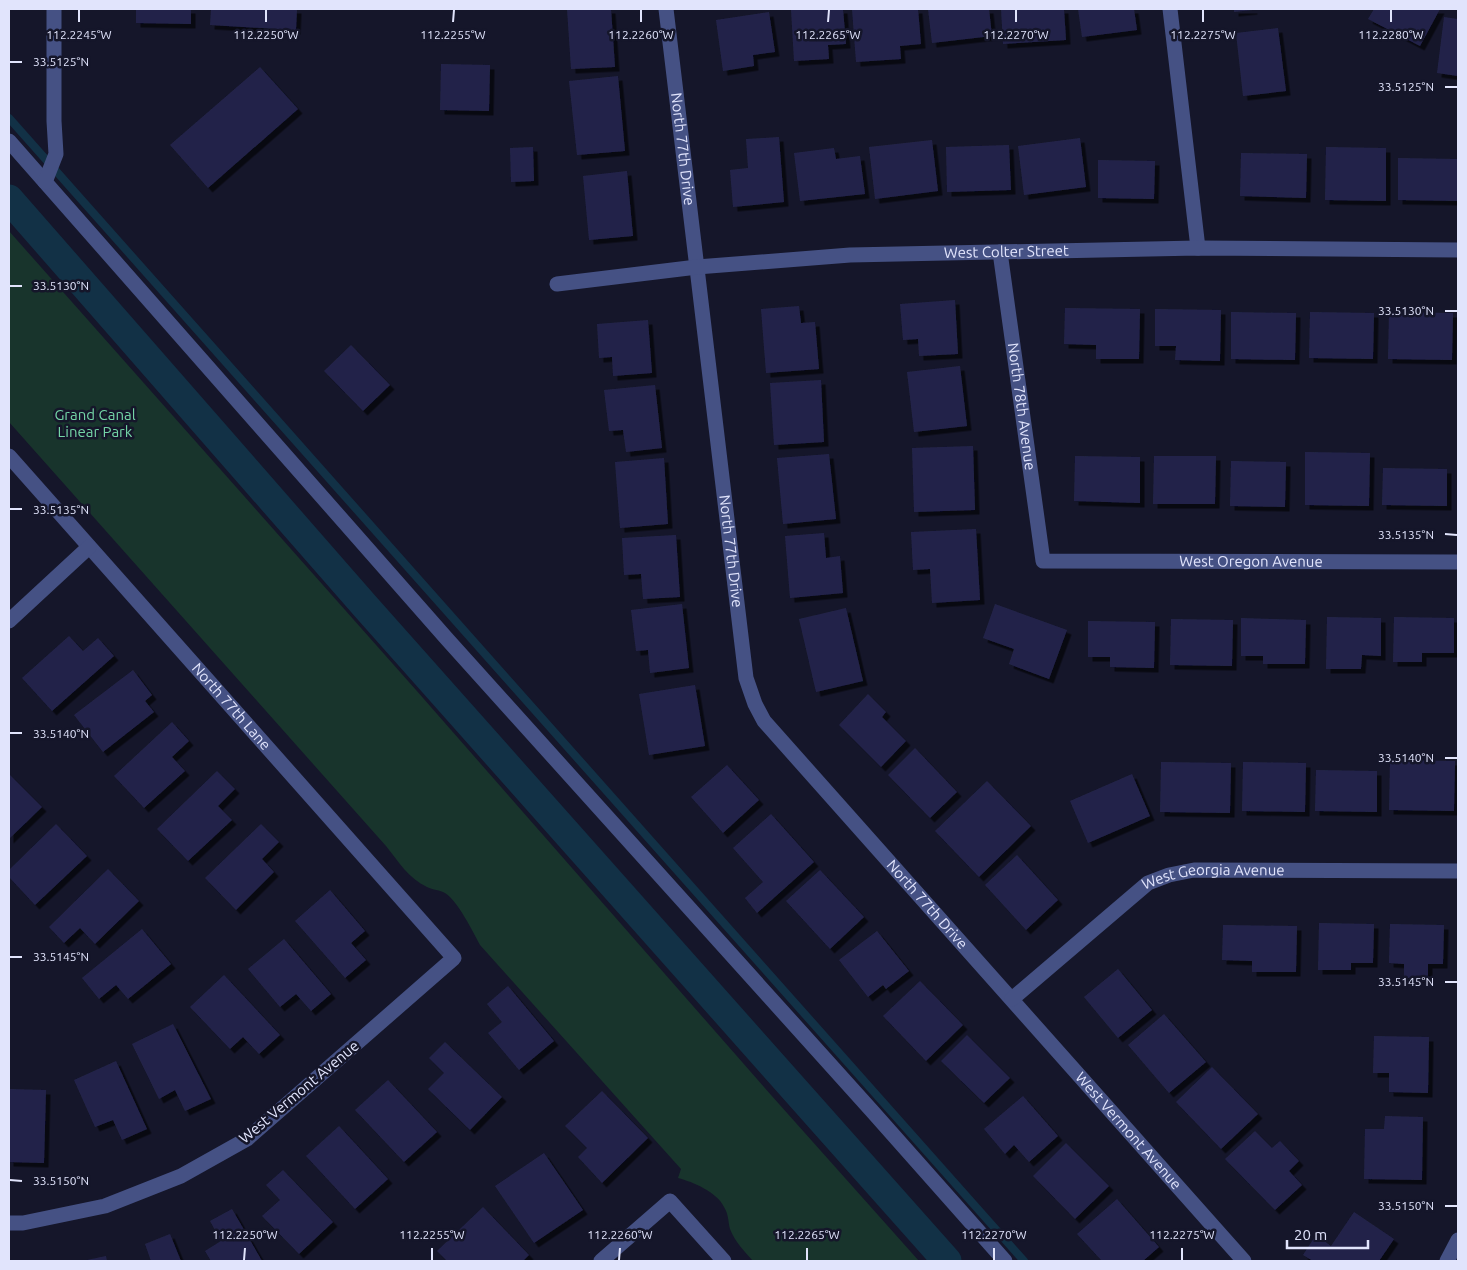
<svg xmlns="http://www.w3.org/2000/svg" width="1467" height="1270" font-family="Ubuntu,sans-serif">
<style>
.green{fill:#18342c}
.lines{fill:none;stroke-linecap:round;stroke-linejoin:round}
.stream{stroke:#123146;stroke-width:8}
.canal{stroke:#123146;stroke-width:29}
.building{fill:#232449;filter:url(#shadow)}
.minor{stroke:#455184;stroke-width:15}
.ticks{fill:none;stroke:#e1e4fc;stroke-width:2}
.labels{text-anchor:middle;stroke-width:5;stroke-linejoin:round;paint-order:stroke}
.street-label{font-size:15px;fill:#e1e4fc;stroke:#15162a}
.park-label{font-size:15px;fill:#74d5a6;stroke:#15162a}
.ticks-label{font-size:12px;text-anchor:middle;fill:#e1e4fc;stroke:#15162a;stroke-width:5;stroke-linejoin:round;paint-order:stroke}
</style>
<defs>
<filter id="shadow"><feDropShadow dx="4.5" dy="4.5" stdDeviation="0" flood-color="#0009"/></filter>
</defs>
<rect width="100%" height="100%" fill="#15162a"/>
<!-- green -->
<path class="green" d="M9,231L416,690L771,1095L919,1261H753C745,1252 735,1242 730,1229C728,1222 729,1215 724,1207C717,1192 693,1182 678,1178L681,1169L480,945C473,932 458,901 445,893C440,890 433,890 427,887C409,879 398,861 386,846L9,422Z"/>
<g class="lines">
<!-- stream -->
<path class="stream" d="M9,118L1024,1261"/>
<!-- canal -->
<path class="canal" d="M9,199L365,606L947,1261"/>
</g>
<!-- building -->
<g class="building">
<path d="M136,9H191V24L136,23Z"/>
<path d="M211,9H297L296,30L210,25Z"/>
<path d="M567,9H611L615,67L571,69Z"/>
<path d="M809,9H843L846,44L828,45L829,59L794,61L791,10Z"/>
<path d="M852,9H918L921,44L900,46L901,59L856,62Z"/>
<path d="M928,9H989L992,36L932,43Z"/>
<path d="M1001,9H1064L1066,40L1003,44Z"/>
<path d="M1078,9H1134L1137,30L1082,37Z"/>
<path d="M1234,9H1253V10L1234,12Z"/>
<path d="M1374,9H1440L1420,46L1368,19Z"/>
<path d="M769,12L775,52L753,55L754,66L723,71L716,20Z"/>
<path d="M1444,17L1458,19V76L1437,73Z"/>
<path d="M1278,28L1286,91L1243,96L1236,33Z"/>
<path d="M441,64L490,65L489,111L440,110Z"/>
<path d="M260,67L298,109L208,188L170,145Z"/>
<path d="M618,76L625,151L577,155L569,81Z"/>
<path d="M779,137L784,202L733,207L730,170L748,168L746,139Z"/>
<path d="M1080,138L1086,187L1024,195L1018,146Z"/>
<path d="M932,140L938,191L875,199L869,147Z"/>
<path d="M1009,145L1011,190L947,192L946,147Z"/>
<path d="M533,147L534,181L511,182L510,148Z"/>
<path d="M1326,147L1386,148V201L1325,200Z"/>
<path d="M834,148L836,159L860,156L865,194L800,201L794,153Z"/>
<path d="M1241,153L1307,154L1306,198L1240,196Z"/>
<path d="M1398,158L1458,159V201L1398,200Z"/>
<path d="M1098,160L1155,161L1154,199L1098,198Z"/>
<path d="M627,171L633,236L589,240L583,176Z"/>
<path d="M955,300L958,354L919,356L918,339L903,340L900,304Z"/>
<path d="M799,306L801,323L815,322L819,369L766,373L761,309Z"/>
<path d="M1065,308L1140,309L1139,359H1096V345L1064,344Z"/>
<path d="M1155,309L1221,310L1220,361L1175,360L1176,346H1155Z"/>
<path d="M1231,312L1296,313L1295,360L1231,359Z"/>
<path d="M1310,312L1374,313L1373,359L1309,358Z"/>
<path d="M1389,312L1453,313L1452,360L1388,359Z"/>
<path d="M648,320L652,373L613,376L612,357L599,358L597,324Z"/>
<path d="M351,345L390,385L363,411L324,371Z"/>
<path d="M960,366L967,426L914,432L907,372Z"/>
<path d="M821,380L824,442L774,445L770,383Z"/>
<path d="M655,385L662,448L626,452L623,430L609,431L604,390Z"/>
<path d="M973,446L975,510L914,512L912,448Z"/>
<path d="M1305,452L1370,453L1369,506L1305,505Z"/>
<path d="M829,454L836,519L783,524L777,458Z"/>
<path d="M1075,456L1140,457V503L1074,501Z"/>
<path d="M1154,456H1216L1215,504H1153Z"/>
<path d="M664,458L668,524L620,528L615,462Z"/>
<path d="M1231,461L1286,462L1285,507L1230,506Z"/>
<path d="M1383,468L1447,469V506L1382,505Z"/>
<path d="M976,529L980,600L932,603L930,569L913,570L911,532Z"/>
<path d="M824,533L826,558L840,556L843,593L790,598L785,536Z"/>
<path d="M676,535L680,597L643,599L641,574L624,575L622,538Z"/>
<path d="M682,604L689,668L650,673L648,650L636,651L631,610Z"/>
<path d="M995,604L1067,630L1049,679L1009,664L1014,649L983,638Z"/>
<path d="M846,608L863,681L816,692L799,619Z"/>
<path d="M1327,617L1381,618V656L1362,655L1361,669H1326Z"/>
<path d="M1394,617L1454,618V653H1422V662H1393Z"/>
<path d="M1241,618L1306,620L1305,664H1263V656H1241Z"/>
<path d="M1171,619L1233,620L1232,666L1170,665Z"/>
<path d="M1088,621L1155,622L1154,668L1110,667V657H1088Z"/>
<path d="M69,636L83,651L98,638L114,656L52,711L22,678Z"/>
<path d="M133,670L152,695L145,701L154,712L103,752L74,715Z"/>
<path d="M695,685L705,746L649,755L639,694Z"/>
<path d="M868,694L886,712L882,717L906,741L881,767L839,725Z"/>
<path d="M172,722L189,741L172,757L185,771L144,808L114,776Z"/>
<path d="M915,748L957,792L930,818L888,775Z"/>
<path d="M1390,760L1455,761L1454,811L1389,810Z"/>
<path d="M1161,762L1231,763L1230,813L1160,812Z"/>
<path d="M1243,762L1306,763L1305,812L1242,811Z"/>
<path d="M727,765L759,800L723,833L691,797Z"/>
<path d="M1316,770L1377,771V812L1315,811Z"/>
<path d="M217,771L235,789L218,806L232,820L188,861L157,829Z"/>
<path d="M1132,774L1150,816L1088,843L1070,801Z"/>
<path d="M9,775H10L42,807L9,839Z"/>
<path d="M987,781L1031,826L979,877L935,831Z"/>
<path d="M771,814L814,862L757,913L745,898L763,882L733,848Z"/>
<path d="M56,824L87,856L35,905L9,877V870Z"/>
<path d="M261,824L279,842L262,859L274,872L236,910L205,878Z"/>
<path d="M1017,855L1058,900L1026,930L985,885Z"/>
<path d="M108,869L139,901L95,944L80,928L64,943L49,927Z"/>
<path d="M820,870L864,917L830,949L786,901Z"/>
<path d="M330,890L365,931L351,943L366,960L345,978L295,921Z"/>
<path d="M1319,923L1374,924L1373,963H1351V970H1318Z"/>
<path d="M1390,924L1444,925L1443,964H1428V978H1404V964L1389,963Z"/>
<path d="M1223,925L1297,926L1296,972H1252V961L1222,960Z"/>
<path d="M142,929L171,964L128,999L116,985L99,999L82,978Z"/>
<path d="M877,931L909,971L886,989L883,985L868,997L839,960Z"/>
<path d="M284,939L331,994L311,1011L296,994L280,1007L248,969Z"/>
<path d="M1118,969L1152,1010L1118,1038L1084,997Z"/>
<path d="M224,975L280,1035L259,1054L243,1037L230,1049L190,1007Z"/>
<path d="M920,981L963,1025L926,1061L883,1016Z"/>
<path d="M508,986L554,1041L519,1070L488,1033L502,1022L487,1004Z"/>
<path d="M1164,1014L1206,1062L1169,1093L1128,1045Z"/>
<path d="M173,1024L211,1099L185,1111L175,1090L159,1099L132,1044Z"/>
<path d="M967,1035L1010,1078L984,1103L941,1061Z"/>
<path d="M1374,1036L1429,1037L1428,1093L1389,1092V1073H1373Z"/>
<path d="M445,1042L502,1097L470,1130L428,1089L444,1073L429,1058Z"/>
<path d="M116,1061L147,1129L122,1140L113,1120L95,1127L74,1080Z"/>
<path d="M1212,1067L1258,1114L1221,1149L1176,1102Z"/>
<path d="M388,1080L437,1132L404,1162L355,1110Z"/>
<path d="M9,1089L46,1090L44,1163L9,1162Z"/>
<path d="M602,1091L648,1138L602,1183L578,1157L587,1148L565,1126Z"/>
<path d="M1023,1096L1058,1136L1029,1162L1014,1145L1005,1154L984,1129Z"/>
<path d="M1385,1116L1423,1117L1422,1180L1364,1179L1365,1129H1384Z"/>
<path d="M339,1126L388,1179L355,1209L306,1156Z"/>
<path d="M1255,1131L1272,1148L1280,1141L1299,1161L1289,1171L1302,1185L1275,1210L1225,1159Z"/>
<path d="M1066,1143L1109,1186L1075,1219L1033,1176Z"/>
<path d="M544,1153L583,1210L534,1243L495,1186Z"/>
<path d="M283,1170L333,1222L299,1254L262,1216L280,1200L266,1185Z"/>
<path d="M1117,1199L1159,1247L1143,1261H1102L1077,1234Z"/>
<path d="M483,1207L529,1255L523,1261H447L437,1251Z"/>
<path d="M232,1209L262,1261H211L205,1251L221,1241L210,1221Z"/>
<path d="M1354,1212L1394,1239L1379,1261H1313L1303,1255L1316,1235L1331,1246Z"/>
<path d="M170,1234L181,1261H151L145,1244Z"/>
<path d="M106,1256L107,1261H87V1260Z"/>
</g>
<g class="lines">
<!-- minor -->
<g class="minor">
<path id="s1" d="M666,9L746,678L755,704L764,721L1244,1261"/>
<path d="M1170,9L1198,248"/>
<path d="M9,141L447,639L872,1111L1005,1261"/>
<path d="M45,182L56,154L54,121V9"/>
<path id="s2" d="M1000,252L1043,561L1458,562"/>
<path id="s3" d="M557,284L697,267L850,255L1198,248L1458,250"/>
<path id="s4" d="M9,456L454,958L247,1139L181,1176L105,1206L23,1223H9"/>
<path d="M9,621L89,547"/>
<path id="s5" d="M1012,999L1148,883L1169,875L1194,870L1458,871"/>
<path d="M601,1261L670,1201L724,1261"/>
<path d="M1447,1261L1458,1240"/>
</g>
</g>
<!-- ticks -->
<path class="ticks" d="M79,22V10M266,22V10M453,22L454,10M641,22V10M828,22L829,10M1016,22V10M1203,22V10M1391,22V10M10,62H22M1445,87H1457M10,286H22M1445,311H1457M10,509H22M1445,534L1457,535M10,733H22M1445,758H1457M10,957H22M1445,982H1457M10,1180L22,1181M1445,1206H1457M244,1260L245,1248M432,1260V1248M619,1260L620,1248M807,1260V1248M994,1260V1248M1182,1260V1248"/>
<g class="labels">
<!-- street labels -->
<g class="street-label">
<text dy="5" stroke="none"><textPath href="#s1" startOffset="141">North 77th Drive</textPath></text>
<text dy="5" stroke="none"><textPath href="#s3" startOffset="451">West Colter Street</textPath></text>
<text dy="5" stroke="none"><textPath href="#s2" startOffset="156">North 78th Avenue</textPath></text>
<text dy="5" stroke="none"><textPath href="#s1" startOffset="546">North 77th Drive</textPath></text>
<text dy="5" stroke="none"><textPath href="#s2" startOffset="520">West Oregon Avenue</textPath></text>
<text dy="5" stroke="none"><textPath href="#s4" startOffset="335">North 77th Lane</textPath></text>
<text dy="5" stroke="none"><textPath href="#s5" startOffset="245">West Georgia Avenue</textPath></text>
<text dy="5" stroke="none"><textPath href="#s1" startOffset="966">North 77th Drive</textPath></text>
<text transform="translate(299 1092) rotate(-40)" y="5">West Vermont Avenue</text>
<text dy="5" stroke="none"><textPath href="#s1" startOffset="1269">West Vermont Avenue</textPath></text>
</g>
<!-- park labels -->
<g class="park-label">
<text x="95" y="420">Grand Canal<tspan x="95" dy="17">Linear Park</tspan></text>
</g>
</g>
<g class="ticks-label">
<text x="79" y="39">112.2245°W</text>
<text x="266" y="39">112.2250°W</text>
<text x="453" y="39">112.2255°W</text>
<text x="641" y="39">112.2260°W</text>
<text x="828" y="39">112.2265°W</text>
<text x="1016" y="39">112.2270°W</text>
<text x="1203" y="39">112.2275°W</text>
<text x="1391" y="39">112.2280°W</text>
<text x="61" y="66">33.5125°N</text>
<text x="1406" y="91">33.5125°N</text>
<text x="61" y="290">33.5130°N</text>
<text x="1406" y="315">33.5130°N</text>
<text x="61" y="514">33.5135°N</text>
<text x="1406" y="539">33.5135°N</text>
<text x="61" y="738">33.5140°N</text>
<text x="1406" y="762">33.5140°N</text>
<text x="61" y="961">33.5145°N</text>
<text x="1406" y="986">33.5145°N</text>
<text x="61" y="1185">33.5150°N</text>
<text x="1406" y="1210">33.5150°N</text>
<text x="245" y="1239">112.2250°W</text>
<text x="432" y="1239">112.2255°W</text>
<text x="620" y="1239">112.2260°W</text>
<text x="807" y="1239">112.2265°W</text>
<text x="994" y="1239">112.2270°W</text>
<text x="1182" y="1239">112.2275°W</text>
</g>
<!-- border -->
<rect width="1467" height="1270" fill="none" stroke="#e1e4fc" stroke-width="20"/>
<!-- scale -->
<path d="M1287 1240v8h81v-8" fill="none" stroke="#e1e4fc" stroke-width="2.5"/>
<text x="1294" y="1240" font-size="15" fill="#e1e4fc" stroke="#15162a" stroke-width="4" paint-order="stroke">20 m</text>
</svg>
